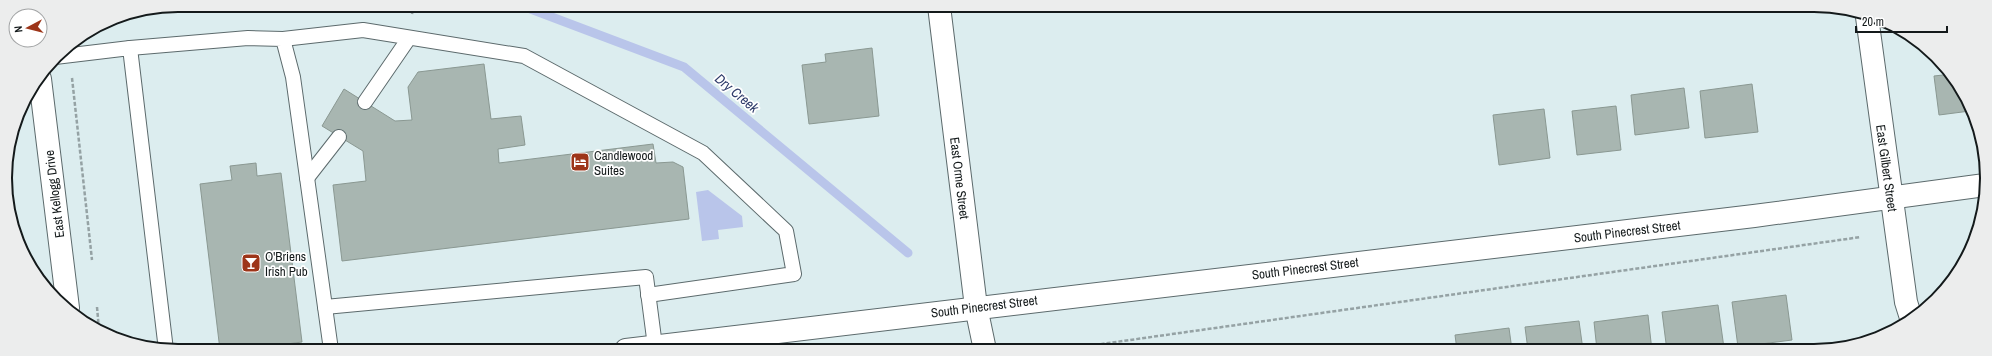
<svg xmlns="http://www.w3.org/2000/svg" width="1992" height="356" font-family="'Archivo Narrow',sans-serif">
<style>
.water{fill:#b9c5ea}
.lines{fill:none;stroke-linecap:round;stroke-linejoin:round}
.stream{stroke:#b9c5ea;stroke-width:9}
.building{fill:#a8b6b1;stroke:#8a9892}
.lane-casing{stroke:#5c6a6c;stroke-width:16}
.street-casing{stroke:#5c6a6c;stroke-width:24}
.secondary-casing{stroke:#5c6a6c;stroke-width:24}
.path{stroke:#95a2a4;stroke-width:2.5;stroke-dasharray:4 2;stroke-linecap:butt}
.lane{stroke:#fff;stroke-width:14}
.street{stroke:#fff;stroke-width:22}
.secondary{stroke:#fff;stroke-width:22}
.labels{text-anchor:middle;stroke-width:3.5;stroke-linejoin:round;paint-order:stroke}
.poi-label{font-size:13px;fill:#141a1b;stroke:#fff;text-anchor:start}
.street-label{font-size:13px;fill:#141a1b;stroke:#fff}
.water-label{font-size:14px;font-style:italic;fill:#2e3b6a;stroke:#fff}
.rim{fill:none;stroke:#141a1b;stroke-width:2}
</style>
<rect width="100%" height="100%" fill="#dcedef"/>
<!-- water -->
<path class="water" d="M708,190L742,216L743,227L718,230L719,239L702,241L696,192Z"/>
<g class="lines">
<!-- stream -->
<path class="stream" d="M520,5L684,67L908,253"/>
</g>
<!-- building -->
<g class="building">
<path d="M695,5H732L696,8Z"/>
<path d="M832,6H876L833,11Z"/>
<path d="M872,48L879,116L809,124L802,65L826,62L825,54Z"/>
<path d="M484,64L491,119L521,116L525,145L498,149L499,163L653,144L656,163L673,162L683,167L689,219L342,261L333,185L366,181L363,151L322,126L344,89L395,121L412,120L408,87L418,72Z"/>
<path d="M1952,74L1970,111L1939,115L1934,76Z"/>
<path d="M1752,84L1758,132L1705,138L1700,91Z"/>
<path d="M1684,88L1689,128L1635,135L1631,95Z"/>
<path d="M1616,106L1621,150L1577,155L1572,111Z"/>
<path d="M1544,109L1550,158L1499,165L1493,115Z"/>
<path d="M256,163L257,176L281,173L302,342L241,350H220L200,184L232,180L230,166Z"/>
<path d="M1786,295L1792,340L1738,347L1732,302Z"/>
<path d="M1718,305L1724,348L1703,351H1667L1662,312Z"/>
<path d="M1648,315L1652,351L1597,350L1594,322Z"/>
<path d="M1579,321L1583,350H1528L1525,327Z"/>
<path d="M1509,328L1512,350H1457L1455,335Z"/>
</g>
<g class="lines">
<!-- lane casing -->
<g class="lane-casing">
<g id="lane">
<path d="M283,39L363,30L524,56L703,153L786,231L794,274L648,295"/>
<path d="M130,48L248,38L283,39L293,77L331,350"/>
<path d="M55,57L130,48L166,350"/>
<path d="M365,102L409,38"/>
<path d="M307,178L339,137"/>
<path d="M325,307L646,277L655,346"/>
</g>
</g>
<!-- street casing -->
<g class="street-casing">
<g id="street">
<path d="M939,6L976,307L985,350"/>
<path d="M1867,17L1906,302L1911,318"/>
<path d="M626,350L1754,216L1985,185"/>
</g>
</g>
<!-- secondary casing -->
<g class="secondary-casing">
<path id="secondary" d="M40,79L68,308"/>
</g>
<!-- path -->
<g class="path">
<path d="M412,14L414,5"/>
<path d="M72,78L92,260"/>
<path d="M97,307L99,330"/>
<path d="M1059,350L1861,237"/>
</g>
<!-- lane -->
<use href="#lane" class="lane"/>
<!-- street -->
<use href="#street" class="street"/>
<!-- secondary -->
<use href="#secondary" class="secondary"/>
</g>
<!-- icons -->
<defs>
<g id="hotel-square" transform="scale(1)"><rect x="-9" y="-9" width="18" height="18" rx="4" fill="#9d3519" stroke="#fff"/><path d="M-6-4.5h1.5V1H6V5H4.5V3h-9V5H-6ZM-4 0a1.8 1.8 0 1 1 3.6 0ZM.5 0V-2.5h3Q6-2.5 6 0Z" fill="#fff"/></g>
<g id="bar-square" transform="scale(1)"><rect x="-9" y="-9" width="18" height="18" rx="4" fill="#9d3519" stroke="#fff"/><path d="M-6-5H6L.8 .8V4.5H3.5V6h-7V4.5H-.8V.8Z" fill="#fff"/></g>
</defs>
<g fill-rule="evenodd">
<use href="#hotel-square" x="580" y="162"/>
<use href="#bar-square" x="251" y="263"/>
</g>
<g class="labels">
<!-- poi labels -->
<g class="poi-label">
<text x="594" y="160">Candlewood<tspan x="594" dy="15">Suites</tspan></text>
<text x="265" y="261">O'Briens<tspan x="265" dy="15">Irish Pub</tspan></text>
</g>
<!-- street labels -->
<g class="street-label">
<text transform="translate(1887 168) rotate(82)" y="5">East Gilbert Street</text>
<text transform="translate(960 178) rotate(83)" y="5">East Orme Street</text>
<text transform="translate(54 194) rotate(-97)" y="5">East Kellogg Drive</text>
<text transform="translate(1627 231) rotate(-7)" y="5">South Pinecrest Street</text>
<text transform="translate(1305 268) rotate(-7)" y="5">South Pinecrest Street</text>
<text transform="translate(984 306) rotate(-7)" y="5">South Pinecrest Street</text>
</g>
<!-- water labels -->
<g class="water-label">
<text transform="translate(737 93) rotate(40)" y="5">Dry Creek</text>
</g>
</g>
<!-- crop -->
<path d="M0 0H1992V356H0ZM178 12H1814A166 166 0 0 1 1980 178V178A166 166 0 0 1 1814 344H178A166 166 0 0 1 12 178V178A166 166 0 0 1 178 12Z" fill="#eceded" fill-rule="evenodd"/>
<path class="rim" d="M178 12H1814A166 166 0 0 1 1980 178V178A166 166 0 0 1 1814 344H178A166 166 0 0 1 12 178V178A166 166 0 0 1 178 12Z"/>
<!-- north arrow -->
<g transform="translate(28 28) rotate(263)"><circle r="19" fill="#ffffff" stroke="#a1a3a4"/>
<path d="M0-3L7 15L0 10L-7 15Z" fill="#9d3519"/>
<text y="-6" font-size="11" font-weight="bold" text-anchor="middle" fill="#141a1b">N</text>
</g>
<!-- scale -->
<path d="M1856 26v6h91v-6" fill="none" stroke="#141a1b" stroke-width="2"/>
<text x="1862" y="26" font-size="12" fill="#141a1b" stroke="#ffffff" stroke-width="3" paint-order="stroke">20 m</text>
</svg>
